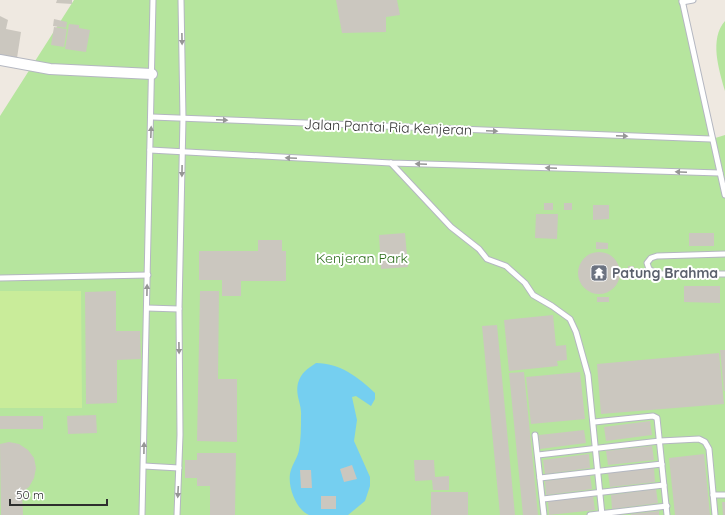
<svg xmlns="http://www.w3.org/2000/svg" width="725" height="515" font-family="Quicksand,sans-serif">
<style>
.green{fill:#b6e59e}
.pitch{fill:#c9ec9a}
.water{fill:#75cff0}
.building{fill:#cbc7bf}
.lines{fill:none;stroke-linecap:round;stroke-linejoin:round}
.service-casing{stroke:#b4b7c1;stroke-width:7}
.minor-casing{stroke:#b4b7c1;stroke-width:12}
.service{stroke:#fff;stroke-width:5}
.minor{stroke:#fff;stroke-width:10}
.oneway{fill:#969696}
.labels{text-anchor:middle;stroke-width:4;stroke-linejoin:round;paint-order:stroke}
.street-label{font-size:14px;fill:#2e2e2e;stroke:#fff}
.park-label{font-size:14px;fill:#2c6e1b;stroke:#fff}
.worship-label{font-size:14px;font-weight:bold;fill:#5b616d;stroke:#fff;text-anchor:start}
</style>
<rect width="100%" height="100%" fill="#efe9e1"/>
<!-- green -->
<g class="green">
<path d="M74,0H693L682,2L712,139L725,135V515H0V116Z"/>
<path d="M725,21V91C719,70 709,39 725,21Z"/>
</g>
<!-- pitch -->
<path class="pitch" d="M0,291H81L82,408H0Z"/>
<!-- water -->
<path class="water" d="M316,363C340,363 358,377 375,393V399L371,406L356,396L352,397L357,420L354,441L370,477V486L365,501L348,515H309C296,510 286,484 291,470C293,463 298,457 299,450C301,439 301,427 301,416C302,404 295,396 298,383C301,373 307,369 316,363Z"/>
<!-- building -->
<g class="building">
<path d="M57,0H72V4L56,3Z"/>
<path d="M336,0H397L400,15L386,17V32L342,33Z"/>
<path d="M0,16L8,20L6,29L21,32L17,58L0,55Z"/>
<path d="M54,19L67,22L66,28L53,26Z"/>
<path d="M69,24L79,25V28L90,30L86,52L65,49Z"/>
<path d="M54,27L67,29L64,47L51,45Z"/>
<rect x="544" y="203" width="9" height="7"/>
<rect x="564" y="203" width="8" height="7"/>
<path d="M593,205H609V219L593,220Z"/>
<path d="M536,214H558L557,239L535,238Z"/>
<path d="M405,233L408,267L381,269L379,235Z"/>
<rect x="689" y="233" width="25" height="13"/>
<path d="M258,240H282V251H286V281H241V296H222V280H199V251H258Z"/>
<path d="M596,242L608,243V249H596Z"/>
<circle cx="599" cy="273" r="21"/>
<rect x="628" y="266" width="6" height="12"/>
<path d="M684,286H720V303L684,302Z"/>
<path d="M116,291V331H140L141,359L117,360V403L86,404L85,292Z"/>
<path d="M200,291H219L218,379H237V442L197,441Z"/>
<rect x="597" y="297" width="12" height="5"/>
<path d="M553,315L556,346L566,345L567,360L557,361L558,366L509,371L504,320Z"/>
<path d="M497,325L515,515H500L482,326Z"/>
<path d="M720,350H725V391H724Z"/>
<path d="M719,353L724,404L601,414L597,364Z"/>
<path d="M524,372L538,515H523L509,373Z"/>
<path d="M580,372L585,419L531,424L526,377Z"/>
<path d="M96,415L97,433L68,434L67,416Z"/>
<rect x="0" y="416" width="43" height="13"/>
<path d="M650,421L652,435L606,441L604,427Z"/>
<path d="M584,430L586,443L540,449L539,435Z"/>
<path d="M9,442L19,444L28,450L34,458L36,468L34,478L29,487L22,492L23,515H1L0,444Z"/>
<path d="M652,446L654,460L608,465L606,451Z"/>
<path d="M197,453H236L235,515H210V486H197V478H185V460H197Z"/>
<path d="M589,454L590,468L545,474L543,460Z"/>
<path d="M704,454L710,515H675L669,458Z"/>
<path d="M414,460H434L435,477L449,476V490H433L432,480L415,481Z"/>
<path d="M352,465L357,479L344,482L340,469Z"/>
<path d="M654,468L655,482L610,487L608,473Z"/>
<path d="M300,470H311L312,488H301Z"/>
<path d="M590,475L592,489L546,495L545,481Z"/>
<path d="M656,489L658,503L612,509L611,495Z"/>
<rect x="431" y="492" width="37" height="23"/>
<rect x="321" y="496" width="15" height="13"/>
<path d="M593,496L595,510L549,515L548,501Z"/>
<path d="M722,502H725V515H723Z"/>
<path d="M659,511V515H631V514Z"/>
</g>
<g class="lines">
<!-- service casing -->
<g class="service-casing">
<g id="service">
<path d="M682,0L725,195"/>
<path d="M682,2L693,0"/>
<path d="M152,117L711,139"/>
<path d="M150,150L391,163L720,173"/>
<path d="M391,163L451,227L479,249L487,259L506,266L525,283L533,295L552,306L570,319L576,332L588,375L602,515"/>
<path d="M725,254L657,256L651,258L647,263L649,269L657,274H725"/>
<path d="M0,278L148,275"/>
<path d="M147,308L179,309"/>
<path d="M594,422L653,416L657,418L667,515"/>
<path d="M535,435L544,515"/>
<path d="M538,455L660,441L699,439L705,442L709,449L715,515"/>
<path d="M144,466L179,468"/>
<path d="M540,478L662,464"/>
<path d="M713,495H725"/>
<path d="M543,499L664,485"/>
<path d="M142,515L153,0"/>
<path d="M177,515L180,435L179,309L183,118L181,0"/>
<path d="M590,515L667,506"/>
</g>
</g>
<!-- minor casing -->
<g class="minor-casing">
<path id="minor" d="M0,60L50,69L152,74"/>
</g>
<!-- service -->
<use href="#service" class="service"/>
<!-- minor -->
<use href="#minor" class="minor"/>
</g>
<!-- one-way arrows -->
<defs><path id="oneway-solid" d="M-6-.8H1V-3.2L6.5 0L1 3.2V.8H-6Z"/></defs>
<g class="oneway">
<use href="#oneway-solid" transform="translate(182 39) rotate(89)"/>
<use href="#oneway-solid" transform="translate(222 120) rotate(2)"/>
<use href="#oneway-solid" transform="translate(492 131) rotate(2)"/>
<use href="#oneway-solid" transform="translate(151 132) rotate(-88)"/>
<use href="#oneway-solid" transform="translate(622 136) rotate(2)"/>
<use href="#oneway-solid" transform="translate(291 158) rotate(-177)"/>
<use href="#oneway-solid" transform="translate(421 164) rotate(-178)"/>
<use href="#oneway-solid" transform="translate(551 168) rotate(-178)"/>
<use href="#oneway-solid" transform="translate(182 171) rotate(91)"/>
<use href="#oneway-solid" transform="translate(681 172) rotate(-178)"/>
<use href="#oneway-solid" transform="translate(147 290) rotate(-89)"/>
<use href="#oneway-solid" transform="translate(179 348) rotate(89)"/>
<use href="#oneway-solid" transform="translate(144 448) rotate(-89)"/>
<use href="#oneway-solid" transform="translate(178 492) rotate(93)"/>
</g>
<!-- icons -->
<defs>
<g id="temple-square" transform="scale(0.9)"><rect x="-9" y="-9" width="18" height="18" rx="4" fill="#6b7280" stroke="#fff"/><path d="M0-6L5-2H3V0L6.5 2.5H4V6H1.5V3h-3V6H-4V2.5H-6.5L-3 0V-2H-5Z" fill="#fff"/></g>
</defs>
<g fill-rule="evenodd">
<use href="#temple-square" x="599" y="273"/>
</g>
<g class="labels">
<!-- street labels -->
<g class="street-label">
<text transform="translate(388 127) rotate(2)" y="5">Jalan Pantai Ria Kenjeran</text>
</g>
<!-- park labels -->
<g class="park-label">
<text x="362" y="263">Kenjeran Park</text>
</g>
<!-- worship labels -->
<g class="worship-label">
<text x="612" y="278">Patung Brahma</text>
</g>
</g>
<!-- scale -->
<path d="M10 499v6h97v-6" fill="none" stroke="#2e2e2e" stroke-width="2"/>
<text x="16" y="499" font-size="12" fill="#2e2e2e" stroke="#ffffff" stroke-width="3" paint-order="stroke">50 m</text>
</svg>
